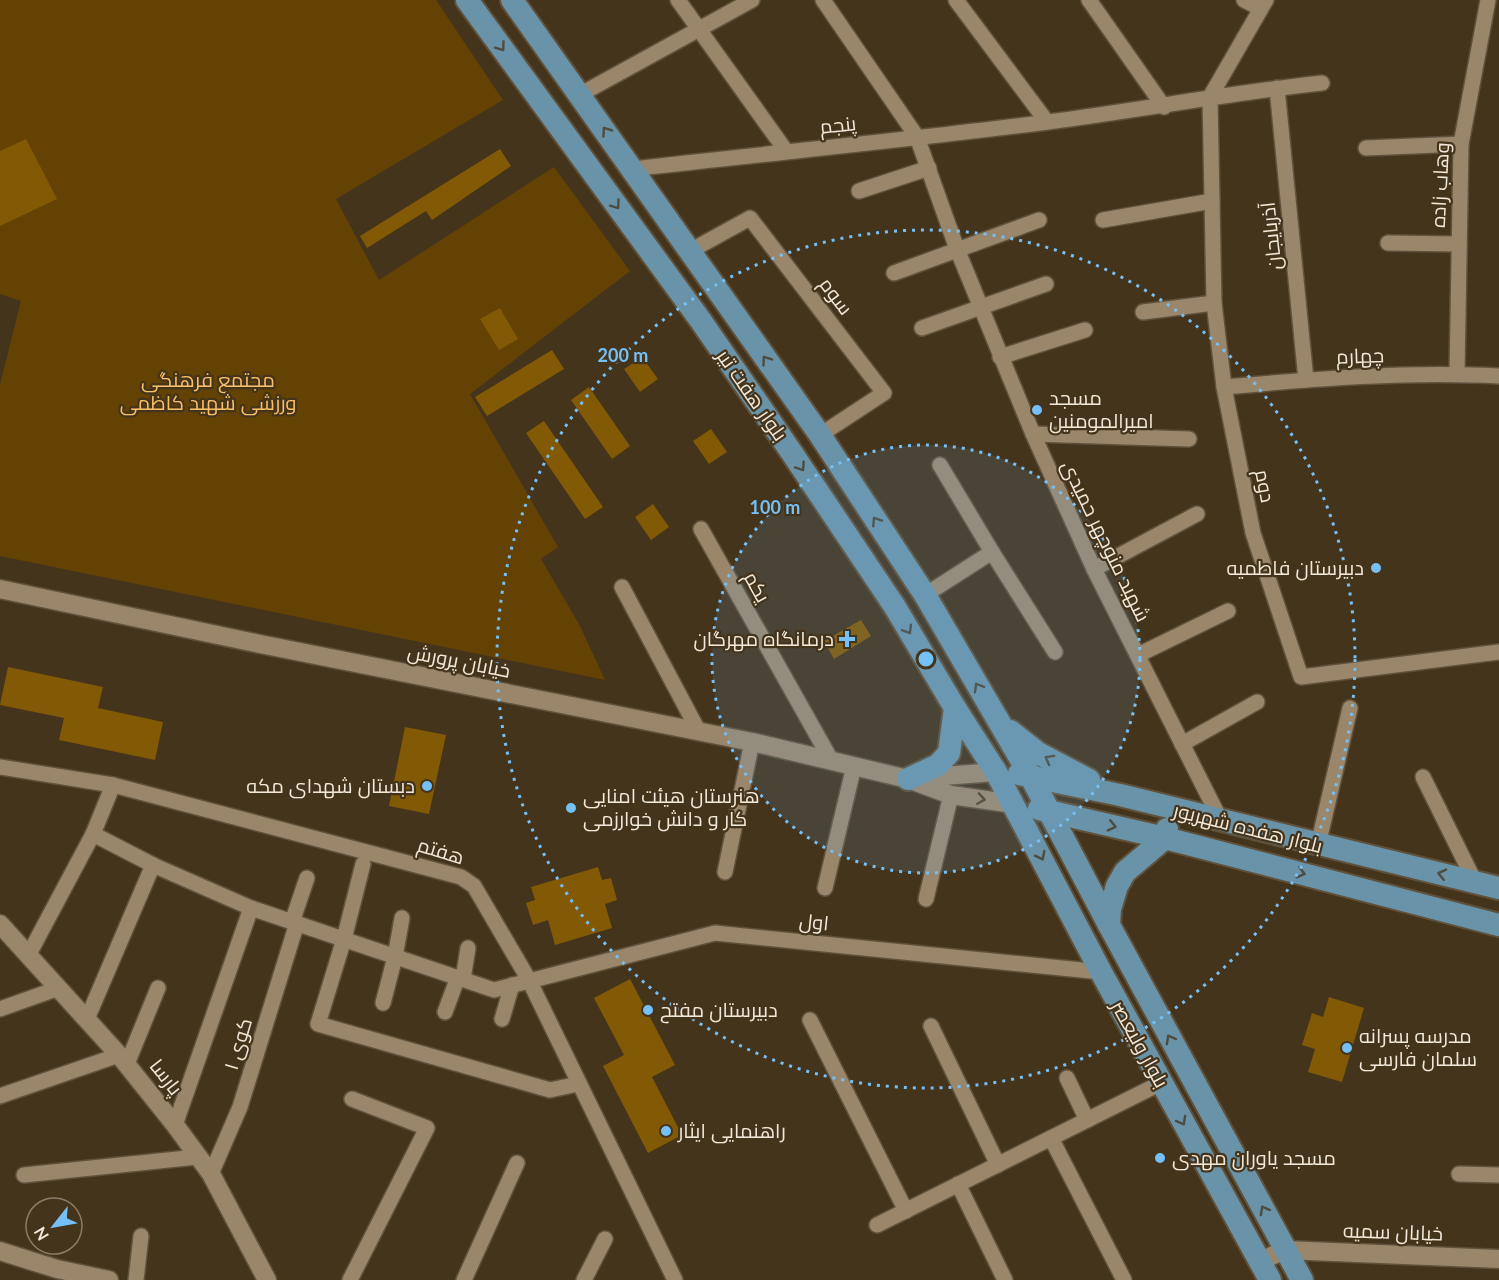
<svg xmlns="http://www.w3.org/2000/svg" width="1499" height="1280" font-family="Lato,Cairo,sans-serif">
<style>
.green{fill:#634204}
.building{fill:#825905}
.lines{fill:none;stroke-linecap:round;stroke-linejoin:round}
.minor-casing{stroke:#5f513b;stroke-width:18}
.tertiary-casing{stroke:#5f513b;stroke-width:21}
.primary-casing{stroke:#5f513b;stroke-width:26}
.minor{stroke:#99866b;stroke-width:15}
.tertiary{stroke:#99866b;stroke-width:18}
.primary{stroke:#6993a9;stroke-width:22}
.oneway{stroke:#4e4c3f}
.oneway2{stroke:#56442c}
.ring{fill:none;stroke:#75c0f6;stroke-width:3;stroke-dasharray:3 6}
.poi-dot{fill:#75c0f6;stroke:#45341c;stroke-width:2}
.labels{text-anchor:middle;stroke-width:4.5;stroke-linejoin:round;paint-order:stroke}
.street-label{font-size:20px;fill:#f2e8d9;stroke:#45341c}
.park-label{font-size:20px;fill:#fac067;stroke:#45341c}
.poi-label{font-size:20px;fill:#f2e8d9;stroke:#45341c;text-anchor:start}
.centre{fill:#75c0f6;stroke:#45341c;stroke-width:3}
.ring-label{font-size:18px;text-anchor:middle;font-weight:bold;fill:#75c0f6;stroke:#45341c;stroke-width:4.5;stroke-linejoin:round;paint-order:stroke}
</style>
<rect width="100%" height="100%" fill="#45341c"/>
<!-- green -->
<path class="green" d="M0,0H436L503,100L336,199L379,280L554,167L630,271L470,394L558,547L541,559L580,626L605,680L0,556V385L21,301L0,294Z"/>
<!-- building -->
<g class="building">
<path d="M26,139L57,199L0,226V151Z"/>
<path d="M500,149L511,166L432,220L426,211L367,248L360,236Z"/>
<path d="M500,308L518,339L499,350L480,319Z"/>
<path d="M552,350L564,369L487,416L475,397Z"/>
<path d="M642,357L658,379L640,392L624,369Z"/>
<path d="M589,387L630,446L612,459L571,400Z"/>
<path d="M544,421L603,507L585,519L526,433Z"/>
<path d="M711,429L727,452L709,464L693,441Z"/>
<path d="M653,504L669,527L651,540L635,517Z"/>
<path d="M861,620L871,636L834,659L824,641Z"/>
<path d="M8,667L103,687L98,708L163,722L155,760L59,740L64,718L0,705Z"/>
<path d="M405,727L446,735L429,814L389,806Z"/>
<path d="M598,867L602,880L611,878L617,900L605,904L612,928L555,945L548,920L533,925L526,903L535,900L531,887Z"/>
<path d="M630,979L675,1065L652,1077L682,1135L648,1153L603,1066L624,1055L594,998Z"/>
<path d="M1329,997L1364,1008L1342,1082L1308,1072L1315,1049L1302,1045L1312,1013L1323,1017Z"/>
</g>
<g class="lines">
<!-- minor casing -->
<g class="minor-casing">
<g id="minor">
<path d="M678,0L786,151"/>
<path d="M823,0L917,137L957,249L1033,434L1094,569L1221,821"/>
<path d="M956,0L1047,122"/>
<path d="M1089,0L1164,107"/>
<path d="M1244,0L1260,8"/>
<path d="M1266,0L1210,97L1214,303L1224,387L1253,533L1301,677L1499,652"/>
<path d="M1277,88L1306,380"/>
<path d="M581,94L752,0"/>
<path d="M1366,148L1461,144"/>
<path d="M632,169C771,153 909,140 1048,122C1140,110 1230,93 1322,83"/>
<path d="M859,191L929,168"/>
<path d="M1103,220L1212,201"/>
<path d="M1388,243L1459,244"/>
<path d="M690,251L750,218L884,393L820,435"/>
<path d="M894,273L1039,220"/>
<path d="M1143,312L1214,303"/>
<path d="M922,328L1046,284"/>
<path d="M1000,357L1085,330"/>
<path d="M1457,373L1461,144L1488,0"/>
<path d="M1224,387C1315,379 1407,371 1499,376"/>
<path d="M1033,434L1189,439"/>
<path d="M940,465L992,552"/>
<path d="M701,529L831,760"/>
<path d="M1094,569L1197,514"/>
<path d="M622,587L699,732"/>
<path d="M925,595L992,552L1055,652"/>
<path d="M1138,655L1228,611"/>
<path d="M1182,744L1257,702"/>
<path d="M0,767L113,785L461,877L474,886L529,980L675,1280"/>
<path d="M1423,777L1475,882"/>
<path d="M93,834L153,865L251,908L494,990L715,933L1101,972"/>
<path d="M1318,845L1350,708"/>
<path d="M363,864L344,939L318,1024L550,1090L578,1084"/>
<path d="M725,872L752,742"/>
<path d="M825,888L854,766"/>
<path d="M926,899L951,795"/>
<path d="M292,922L307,878"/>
<path d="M29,954L93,834L113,785"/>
<path d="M463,979L468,948"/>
<path d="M383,1003L395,957L402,918"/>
<path d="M0,1009L59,988"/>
<path d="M445,1012L458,977"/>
<path d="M87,1019L153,865"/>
<path d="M502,1019L512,985"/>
<path d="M810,1020L906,1211"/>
<path d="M931,1026L998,1165"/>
<path d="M127,1064L158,988"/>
<path d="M1067,1078L1087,1120"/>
<path d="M0,1096L119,1055"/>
<path d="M175,1125L251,908"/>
<path d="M1051,1138L1124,1280"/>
<path d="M211,1174L240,1107L297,923"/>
<path d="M1459,1174L1499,1175"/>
<path d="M24,1175L197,1157"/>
<path d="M958,1184L1005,1280"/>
<path d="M877,1225L1161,1083"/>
<path d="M136,1280L141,1236"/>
<path d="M350,1280L427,1128L352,1099"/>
<path d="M464,1280L517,1163"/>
<path d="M584,1280L605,1239"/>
</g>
</g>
<!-- tertiary casing -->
<g class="tertiary-casing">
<g id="tertiary">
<path d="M0,589L260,644L752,742L908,779L951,795L1014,804"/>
<path d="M916,778L996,772"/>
<path d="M0,924L119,1055L175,1125L211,1174L267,1280"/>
<path d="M0,1251L57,1269L109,1280"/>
<path d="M1260,1261L1285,1250L1499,1259"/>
</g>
</g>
<!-- primary casing -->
<g class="primary-casing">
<g id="primary">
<path d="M467,0L701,321L792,453L895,607L955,708L996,772L1101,972L1270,1280"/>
<path d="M512,0L820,435L925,595L1030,775L1109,925L1302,1280"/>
<path d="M1010,731L1038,753L1089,780"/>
<path d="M1019,774L1120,795L1499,888"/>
<path d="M908,779L938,765L949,753L955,708"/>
<path d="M1039,809L1165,838L1499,925"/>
<path d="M1109,925L1110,909L1117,886L1125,872L1165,838L1167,829"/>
</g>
</g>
<!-- minor -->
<use href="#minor" class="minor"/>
<!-- tertiary -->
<use href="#tertiary" class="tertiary"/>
<!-- primary -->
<use href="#primary" class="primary"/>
</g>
<!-- one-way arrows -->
<defs><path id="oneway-chevron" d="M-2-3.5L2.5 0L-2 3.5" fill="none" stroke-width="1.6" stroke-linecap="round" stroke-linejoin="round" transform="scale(1.5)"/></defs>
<g class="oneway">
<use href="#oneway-chevron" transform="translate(501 47) rotate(54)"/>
<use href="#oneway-chevron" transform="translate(606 131) rotate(-125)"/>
<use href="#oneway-chevron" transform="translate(616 205) rotate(54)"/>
<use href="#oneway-chevron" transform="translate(766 360) rotate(-125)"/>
<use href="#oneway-chevron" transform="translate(801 467) rotate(56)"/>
<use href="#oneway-chevron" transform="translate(876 521) rotate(-123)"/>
<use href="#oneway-chevron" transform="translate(908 630) rotate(59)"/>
<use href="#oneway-chevron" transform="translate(978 687) rotate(-120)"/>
<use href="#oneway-chevron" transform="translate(1049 759) rotate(-151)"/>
<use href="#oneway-chevron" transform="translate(1112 826) rotate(13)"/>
<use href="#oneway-chevron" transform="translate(1041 856) rotate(63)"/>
<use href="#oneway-chevron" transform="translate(1301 873) rotate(15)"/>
<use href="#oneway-chevron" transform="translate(1442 874) rotate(-167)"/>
<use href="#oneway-chevron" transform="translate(1170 1039) rotate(-119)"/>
<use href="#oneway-chevron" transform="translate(1182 1121) rotate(61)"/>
<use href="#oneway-chevron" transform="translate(1264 1210) rotate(-119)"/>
</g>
<use class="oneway2" href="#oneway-chevron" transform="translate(981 799) rotate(9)"/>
<!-- distance rings -->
<circle cx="926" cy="659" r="214" fill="#75c0f6" fill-opacity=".12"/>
<g class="ring">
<circle cx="926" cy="659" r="214"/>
<circle cx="926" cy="659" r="429"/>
</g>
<!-- markers -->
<g class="poi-dot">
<circle cx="1037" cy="410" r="6"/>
<circle cx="1376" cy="568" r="6"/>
<path d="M844 630h6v6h6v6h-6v6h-6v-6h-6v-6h6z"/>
<circle cx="427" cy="786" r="6"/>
<circle cx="571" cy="808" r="6"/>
<circle cx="648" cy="1010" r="6"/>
<circle cx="1347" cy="1048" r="6"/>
<circle cx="666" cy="1131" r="6"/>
<circle cx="1160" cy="1158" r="6"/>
</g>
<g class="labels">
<!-- street labels -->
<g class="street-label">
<text transform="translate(838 125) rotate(-6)" y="7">پنجم</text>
<text transform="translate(1440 185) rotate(-87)" y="7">وهاب زاده</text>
<text transform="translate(1271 236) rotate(-96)" y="7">آذربایجان</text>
<text transform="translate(836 296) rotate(53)" y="7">سوم</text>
<text transform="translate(1360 356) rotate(-2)" y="7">چهارم</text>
<text transform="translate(752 395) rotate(55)" y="7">بلوار هفت تیر</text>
<text transform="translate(1265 486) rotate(79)" y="7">دوم</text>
<text transform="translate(1106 541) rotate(64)" y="7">شهبد منوچهر حمیدی</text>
<text transform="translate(757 587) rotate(61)" y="7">یکم</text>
<text transform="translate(459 661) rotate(11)" y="7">خیابان پرورش</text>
<text transform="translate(1248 828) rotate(14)" y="7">بلوار هفده شهریور</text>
<text transform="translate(441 851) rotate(17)" y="7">هفتم</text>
<text transform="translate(814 922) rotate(6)" y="7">اول</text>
<text transform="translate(238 1044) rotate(-73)" y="7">کوی ۱</text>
<text transform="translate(1140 1044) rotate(61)" y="7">بلوار ولیعصر</text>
<text transform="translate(166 1077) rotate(52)" y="7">پارسا</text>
<text transform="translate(1393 1232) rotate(2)" y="7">خیابان سمیه</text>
</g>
<!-- park labels -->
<g class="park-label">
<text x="208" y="387">مجتمع فرهنگی<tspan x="208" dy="23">ورزشی شهید کاظمی</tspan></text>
</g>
<!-- poi labels -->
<g class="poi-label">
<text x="1049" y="405">مسجد<tspan x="1049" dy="23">امیرالمومنین</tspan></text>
<text x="1364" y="575" text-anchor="end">دبیرستان فاطمیه</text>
<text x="834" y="646" text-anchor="end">درمانگاه مهرگان</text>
<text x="415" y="793" text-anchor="end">دبستان شهدای مکه</text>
<text x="583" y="803">هنرستان هیئت امنایی<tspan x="583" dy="23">کار و دانش خوارزمی</tspan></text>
<text x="660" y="1017">دبیرستان مفتح</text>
<text x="1359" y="1043">مدرسه پسرانه<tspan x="1359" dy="23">سلمان فارسی</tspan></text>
<text x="678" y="1138">راهنمایی ایثار</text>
<text x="1172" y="1165">مسجد یاوران مهدی</text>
</g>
</g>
<circle cx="926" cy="659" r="9" class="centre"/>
<g class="ring-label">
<text x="623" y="362">200 m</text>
<text x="775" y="514">100 m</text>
</g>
<!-- north arrow -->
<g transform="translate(54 1226) rotate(239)"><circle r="28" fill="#45341c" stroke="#8a7c68" stroke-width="1.5"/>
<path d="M0-4.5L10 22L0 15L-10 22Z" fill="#75c0f6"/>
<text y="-9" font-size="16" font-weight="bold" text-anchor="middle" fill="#f2e8d9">N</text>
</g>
</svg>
